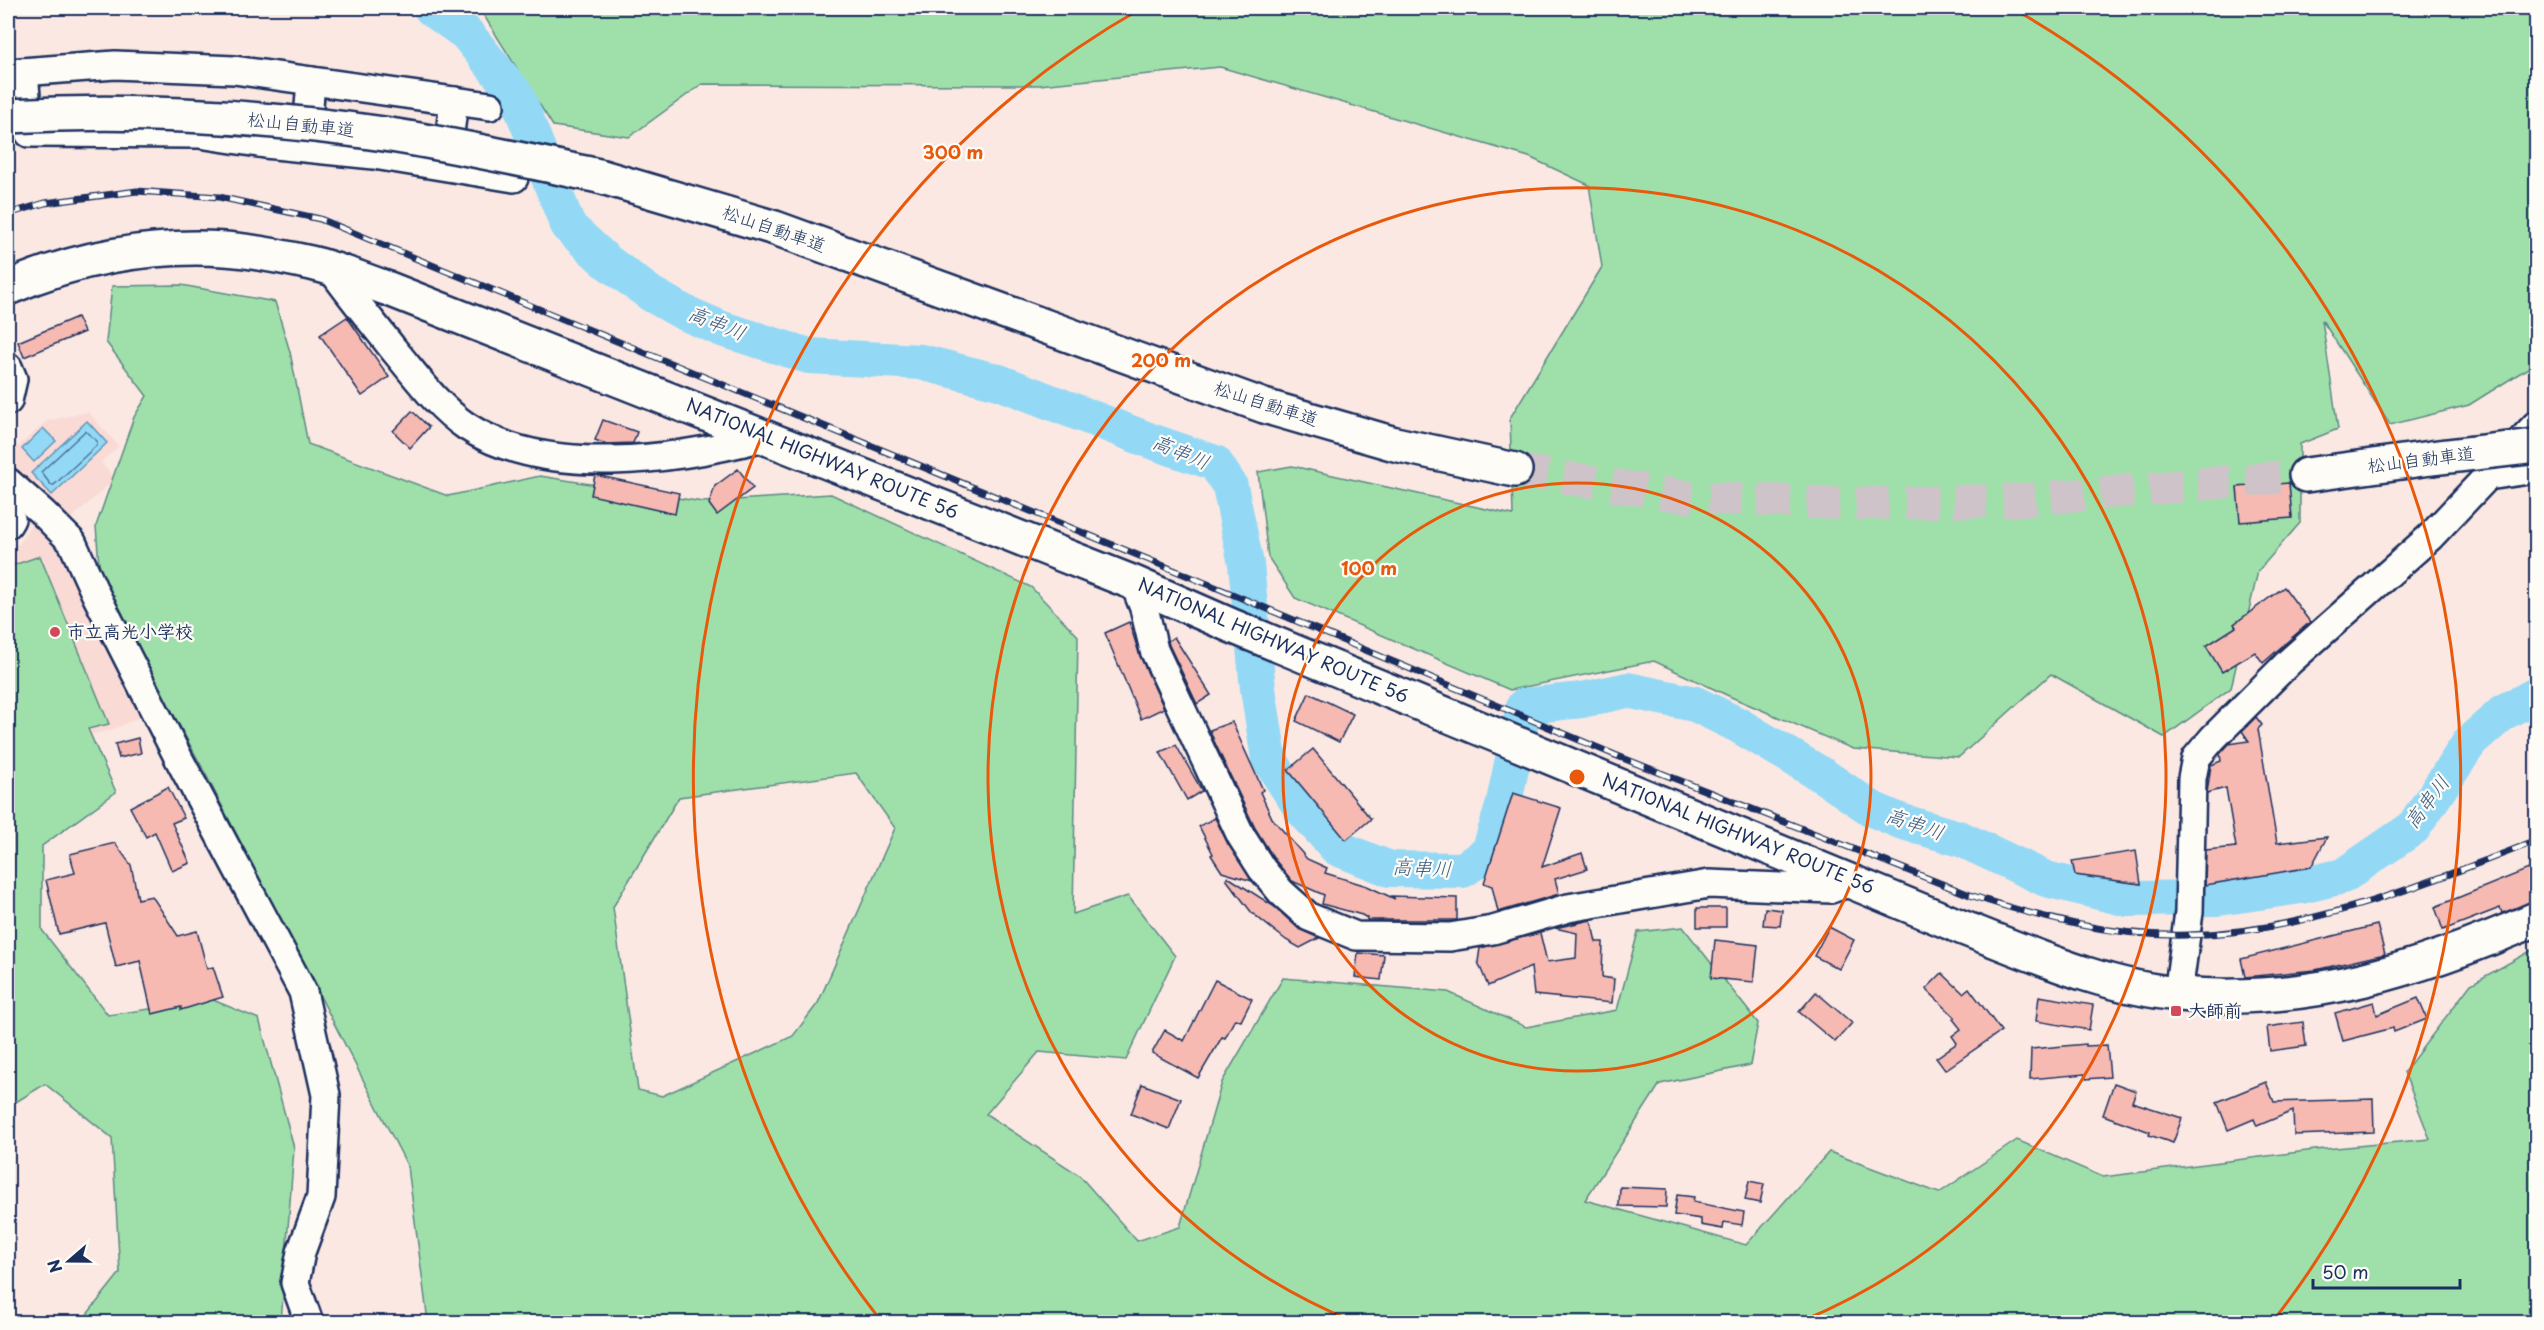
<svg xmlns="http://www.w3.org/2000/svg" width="2544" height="1330" font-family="'Playpen Sans','Klee One',sans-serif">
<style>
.built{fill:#fadad5}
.green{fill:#9fe0aa;stroke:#5d8884;stroke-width:1.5;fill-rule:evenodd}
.water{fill:#93d9f5;stroke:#6395b9;stroke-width:1.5}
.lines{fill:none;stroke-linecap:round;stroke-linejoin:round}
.shore{stroke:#4b739a;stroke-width:1.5}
.river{stroke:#93d9f5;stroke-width:36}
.building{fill:#f6bab3;stroke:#1b2f5e;stroke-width:1.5}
.highway-tunnel{stroke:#cec3c8;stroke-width:33;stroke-dasharray:33 16;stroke-linecap:butt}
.minor-casing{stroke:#1b2f5e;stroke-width:32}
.highway-casing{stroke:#1b2f5e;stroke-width:38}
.minor{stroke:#fdfcf7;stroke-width:27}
.highway{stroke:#fdfcf7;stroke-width:33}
.rail-casing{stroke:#1b2f5e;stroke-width:7}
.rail{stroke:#fdfcf7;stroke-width:4.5;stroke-dasharray:14;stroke-linecap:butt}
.highway-bridge-casing{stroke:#1b2f5e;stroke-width:38;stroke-linecap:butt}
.highway-bridge{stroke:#fdfcf7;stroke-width:33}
.ring{fill:none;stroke:#e8590c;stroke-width:3}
.poi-dot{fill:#d1495b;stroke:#fdfcf7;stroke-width:2}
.labels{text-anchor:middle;stroke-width:4.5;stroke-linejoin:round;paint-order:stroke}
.street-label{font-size:18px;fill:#1b2f5e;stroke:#fdfcf7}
.poi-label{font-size:18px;font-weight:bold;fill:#1b2f5e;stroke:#fdfcf7;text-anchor:start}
.water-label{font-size:20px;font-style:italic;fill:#395a84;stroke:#fdfcf7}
.centre{fill:#e8590c;stroke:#fdfcf7;stroke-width:3}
.ring-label{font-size:18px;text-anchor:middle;font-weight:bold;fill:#e8590c;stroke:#fdfcf7;stroke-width:4.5;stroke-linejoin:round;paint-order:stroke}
</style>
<rect width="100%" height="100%" fill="#fbe8e3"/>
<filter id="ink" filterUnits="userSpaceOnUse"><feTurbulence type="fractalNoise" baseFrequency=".0167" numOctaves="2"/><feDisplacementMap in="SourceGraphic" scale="12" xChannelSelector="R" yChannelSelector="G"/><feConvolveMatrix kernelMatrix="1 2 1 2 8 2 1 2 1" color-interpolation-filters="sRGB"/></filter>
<g filter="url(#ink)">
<!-- built -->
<path class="built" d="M88,412L119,446L101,462L115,479L66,523L62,542L142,716L112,730L8,755V548L19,544L43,505L11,467L13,451L47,421Z"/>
<!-- green -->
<g class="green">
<path d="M473,8H2536V363L2469,405L2390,425L2322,320L2338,429L2300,444V523L2258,571L2231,688L2164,737L2051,674L1959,757L1853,749L1731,697L1654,661L1510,690L1295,598L1268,557L1258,472L1292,466L1513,515L1510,418L1602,267L1589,185L1529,157L1220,67L1039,85L702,84L629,137L553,126L483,14Z"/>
<path d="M181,285L275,302L290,352L308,444L448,496L540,476L703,502L831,494L1031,587L1078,636L1073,914L1128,896L1175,956L1126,1060L1039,1052L986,1114L1079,1175L1137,1241L1180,1227L1222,1082L1283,978L1448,992L1526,1027L1617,1010L1638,932L1683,927L1758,1023L1750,1065L1660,1084L1585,1200L1746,1245L1829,1152L1939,1193L2017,1140L2103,1177L2315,1150L2430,1139L2404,1072L2471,984L2536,948V1322H428L408,1167L202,767L100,578L96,526L134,417L147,396L106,342L112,286ZM856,773L895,828L818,1003L793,1036L662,1096L638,1090L613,907L679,797Z"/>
<path d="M40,556L109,724L88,729L116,792L42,846V930L108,1015L213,1000L259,1019L294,1148L281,1322H81L120,1273L112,1138L45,1084L8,1107V567Z"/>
</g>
<!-- water -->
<g class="water">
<path d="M87,421L107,443L52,495L31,473Z"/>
<path d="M43,428L56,441L34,462L22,449Z"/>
</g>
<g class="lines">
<!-- shore -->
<path class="shore" d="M85,431L97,441V445L54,485H51L41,472Z"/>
<!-- river -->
<path class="river" d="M431,8L466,33L517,96L568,226L606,261L651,294L683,312L722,329L809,356L921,362L999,382L1151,441L1215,463L1230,486L1246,564L1258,689L1269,759L1301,808L1337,848L1390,869L1463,870L1489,852L1503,807L1524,706L1582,700L1627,690L1695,704L1738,725L1822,775L1872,809L1900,821L1961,839L2046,879L2128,899L2218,898L2301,886L2343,876L2413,828L2470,742L2504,712L2536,695"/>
</g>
<!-- building -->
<g class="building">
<path d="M77,317L84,332L24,357L18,342Z"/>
<path d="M347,317L389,377L362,396L320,335Z"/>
<path d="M412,411L429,427L410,448L393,431Z"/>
<path d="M603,420L637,432L633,443L606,444L595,440Z"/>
<path d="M738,469L753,488L717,515L709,504L715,486Z"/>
<path d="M595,475L679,493L675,514L591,495Z"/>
<path d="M2289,483L2292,518L2240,522L2237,487Z"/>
<path d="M2284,587L2310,622L2263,663L2255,652L2222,672L2206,646L2236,627L2234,624Z"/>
<path d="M1129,622L1140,656L1164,708L1141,719L1105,633Z"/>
<path d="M1174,637L1211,695L1197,704L1169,645L1168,641Z"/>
<path d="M1309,693L1353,714L1339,742L1296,721Z"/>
<path d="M2256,717L2262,725L2258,729L2277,843L2327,837L2311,867L2205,885L2206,850L2236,847L2226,788L2207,793L2211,765L2221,761L2220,754L2229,744L2249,741L2242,731Z"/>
<path d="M1232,722L1263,790L1260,792L1272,818L1307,859L1327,868L1325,873L1367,886L1395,899L1392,896L1457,898V920H1367V918L1362,915L1322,904L1324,895L1292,881L1275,860L1255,828L1214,741L1210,730Z"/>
<path d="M138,738L141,753L119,758L115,744Z"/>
<path d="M1176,745L1202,791L1187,800L1160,752Z"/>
<path d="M1313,749L1371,819L1346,840L1288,770Z"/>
<path d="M168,787L184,818L172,823L190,863L172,871L155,832L146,837L130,807Z"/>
<path d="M1513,793L1561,808L1542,867L1582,853L1587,869L1555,879L1559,894L1498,912L1492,886L1484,883Z"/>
<path d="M1215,818L1228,844L1252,881L1222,872L1211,855L1213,854L1199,826Z"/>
<path d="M115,843L131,865L138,899L152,896L178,936L197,931L207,969L213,967L223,997L181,1010V1007L152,1014L140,961L116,967L105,923L59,934L46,880L75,873L70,854Z"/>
<path d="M2136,851L2141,884L2075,875L2072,861Z"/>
<path d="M2536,866V901L2502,913L2500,908L2443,930L2435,907Z"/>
<path d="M1228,877L1275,907L1299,929L1319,938L1300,948L1286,940L1252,913L1226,879Z"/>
<rect x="1697" y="908" width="29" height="19"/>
<path d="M1765,908L1782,910L1780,926L1763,925Z"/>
<path d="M1591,920L1596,942H1603L1602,977L1614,979L1612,1003L1534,995L1531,967L1488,986L1478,962L1480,948L1540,933L1547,962L1576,958L1577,933L1555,928Z"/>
<path d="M2377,925L2385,954L2315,970L2245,977L2241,959Z"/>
<path d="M1829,927L1854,940L1839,969L1814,956Z"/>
<path d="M1715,940L1758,945L1754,982L1711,978Z"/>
<path d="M1358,953L1384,955L1381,980L1355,977Z"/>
<path d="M1942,973L1963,993L1969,988L2001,1031L1945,1070L1936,1058L1957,1043L1952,1036L1961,1029L1953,1019L1955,1017L1926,989Z"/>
<path d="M1215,980L1252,999L1241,1021L1235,1019L1225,1038L1222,1037L1198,1078L1152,1053L1165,1030L1184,1041Z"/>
<path d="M1816,992L1852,1023L1835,1042L1799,1012Z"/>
<path d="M2039,996L2093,1005L2089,1030L2036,1021Z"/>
<path d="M2418,998L2427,1019L2394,1032L2393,1028L2343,1041L2335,1013L2374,1002L2377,1015Z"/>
<path d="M2303,1022L2306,1046L2270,1051L2267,1027Z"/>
<path d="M2086,1044V1046L2107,1045L2110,1077L2086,1079L2085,1074L2030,1079L2031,1049Z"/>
<path d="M2266,1082L2274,1102L2373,1099L2374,1132L2294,1135L2293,1111L2257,1126L2254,1119L2228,1130L2217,1102Z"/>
<path d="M2114,1083L2136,1091L2132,1102L2182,1118L2173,1143L2149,1135L2150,1132L2103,1115Z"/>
<path d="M1142,1084L1181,1099L1169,1129L1131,1114Z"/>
<path d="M1749,1181L1764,1184L1760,1203L1745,1200Z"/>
<path d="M1620,1187L1667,1189L1666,1207L1619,1206Z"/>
<path d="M1677,1195L1694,1197L1693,1202L1744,1212L1742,1225L1724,1222L1723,1229L1701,1225V1219L1674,1215Z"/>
</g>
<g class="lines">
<!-- highway-tunnel -->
<path class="highway-tunnel" d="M1515,470L1688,497L1848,504L2020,500L2306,475"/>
<!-- minor casing -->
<g class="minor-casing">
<g id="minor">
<path d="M24,72L29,133L199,134L265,144L374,155L514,178"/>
<path d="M8,73L115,65L234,70L490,106"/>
<path d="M306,145L311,81"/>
<path d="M446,165L454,101"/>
<path d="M332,270C352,298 373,323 394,350C416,376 437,406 466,426C547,479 676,460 764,437"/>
<path d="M8,367L13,379L8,401"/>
<path d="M2488,476L2536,469"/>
<path d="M8,482L43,513L72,542L96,595L179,759L303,992L326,1095L321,1197L301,1252L295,1283L309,1322"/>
<path d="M8,515L11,519L8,524"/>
<path d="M1134,583L1144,608L1154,650L1241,836L1262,869L1281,892L1309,917L1356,936L1450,937L1493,930L1568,908L1709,884L1831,889L1854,881"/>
<path d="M2178,994L2189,912L2192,778L2196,758L2213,738L2290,661L2430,537L2536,425"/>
</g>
</g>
<!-- highway casing -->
<g class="highway-casing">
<g id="highway">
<path d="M599,176L775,228L1264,406L1395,444L1515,470"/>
<path d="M8,288C75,258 152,244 225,249C253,251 284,257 311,263C337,269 363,280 389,289L1134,583L1232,626L1961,927C2031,954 2103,987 2179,994C2307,1006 2421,969 2536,919"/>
<path d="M2306,475L2431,458"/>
</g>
</g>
<!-- minor -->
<use href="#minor" class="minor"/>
<!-- highway -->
<use href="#highway" class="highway"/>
<!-- rail casing -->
<g class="rail-casing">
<path id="rail" d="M8,214L45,203L137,191L219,197L320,219L1232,594L1615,755L1970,895C2040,918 2113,937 2188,935C2310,932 2424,884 2536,841"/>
</g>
<!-- rail -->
<use href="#rail" class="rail"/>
<!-- highway-bridge casing -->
<g class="highway-bridge-casing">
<g id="highway-bridge">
<path d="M8,116C133,109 260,116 384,134C456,145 528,161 599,176"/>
<path d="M2431,458L2536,446"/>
</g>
</g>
<!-- highway-bridge -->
<use href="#highway-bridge" class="highway-bridge"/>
</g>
</g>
<!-- distance rings -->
<g class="ring">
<circle cx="1577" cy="777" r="294"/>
<path d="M1352 1321A589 589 0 1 1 1802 1321"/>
<path d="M881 1321A883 883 0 0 1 1142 8M2012 8A883 883 0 0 1 2273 1321"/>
</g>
<!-- markers -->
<g class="poi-dot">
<circle cx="55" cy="632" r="6"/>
<rect x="2170" y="1005" width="12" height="12" rx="3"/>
</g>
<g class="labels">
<!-- street labels -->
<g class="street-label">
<text transform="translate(301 125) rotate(6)" y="6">松山自動車道</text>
<text transform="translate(774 229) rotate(19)" y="6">松山自動車道</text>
<text transform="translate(1266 404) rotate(18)" y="6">松山自動車道</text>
<text transform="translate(822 459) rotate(22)" y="6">NATIONAL HIGHWAY ROUTE 56</text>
<text transform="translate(2421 460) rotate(-7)" y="6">松山自動車道</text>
<text transform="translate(1273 641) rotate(23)" y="6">NATIONAL HIGHWAY ROUTE 56</text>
<text transform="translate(1738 834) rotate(22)" y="6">NATIONAL HIGHWAY ROUTE 56</text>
</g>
<!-- poi labels -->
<g class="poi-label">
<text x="67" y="638">市立高光小学校</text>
<text x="2188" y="1017">大師前</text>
</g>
<!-- water labels -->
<g class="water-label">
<text transform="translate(717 323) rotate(22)" y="7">高串川</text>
<text transform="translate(1181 452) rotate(23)" y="7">高串川</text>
<text transform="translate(2427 802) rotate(-53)" y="7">高串川</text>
<text transform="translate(1915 824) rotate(19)" y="7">高串川</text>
<text transform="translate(1422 868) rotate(3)" y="7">高串川</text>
</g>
</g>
<circle cx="1577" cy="777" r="9" class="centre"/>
<g class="ring-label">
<text x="953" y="159">300 m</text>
<text x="1161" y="367">200 m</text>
<text x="1369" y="575">100 m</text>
</g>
<!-- margin -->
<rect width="2544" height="1330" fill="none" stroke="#fdfcf7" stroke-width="30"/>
<rect x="15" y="15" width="2514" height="1300" fill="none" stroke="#1b2f5e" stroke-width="2" filter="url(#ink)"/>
<!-- north arrow -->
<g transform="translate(69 1261) rotate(250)" stroke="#fdfcf7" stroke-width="4.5" paint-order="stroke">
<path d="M0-4.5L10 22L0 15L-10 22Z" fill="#1b2f5e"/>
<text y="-9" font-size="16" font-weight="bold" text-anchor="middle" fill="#1b2f5e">N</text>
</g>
<!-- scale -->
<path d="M2313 1279v9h147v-9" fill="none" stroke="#1b2f5e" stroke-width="3"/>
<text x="2322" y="1279" font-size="18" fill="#1b2f5e" stroke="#fdfcf7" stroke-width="4.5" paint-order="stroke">50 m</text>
</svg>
